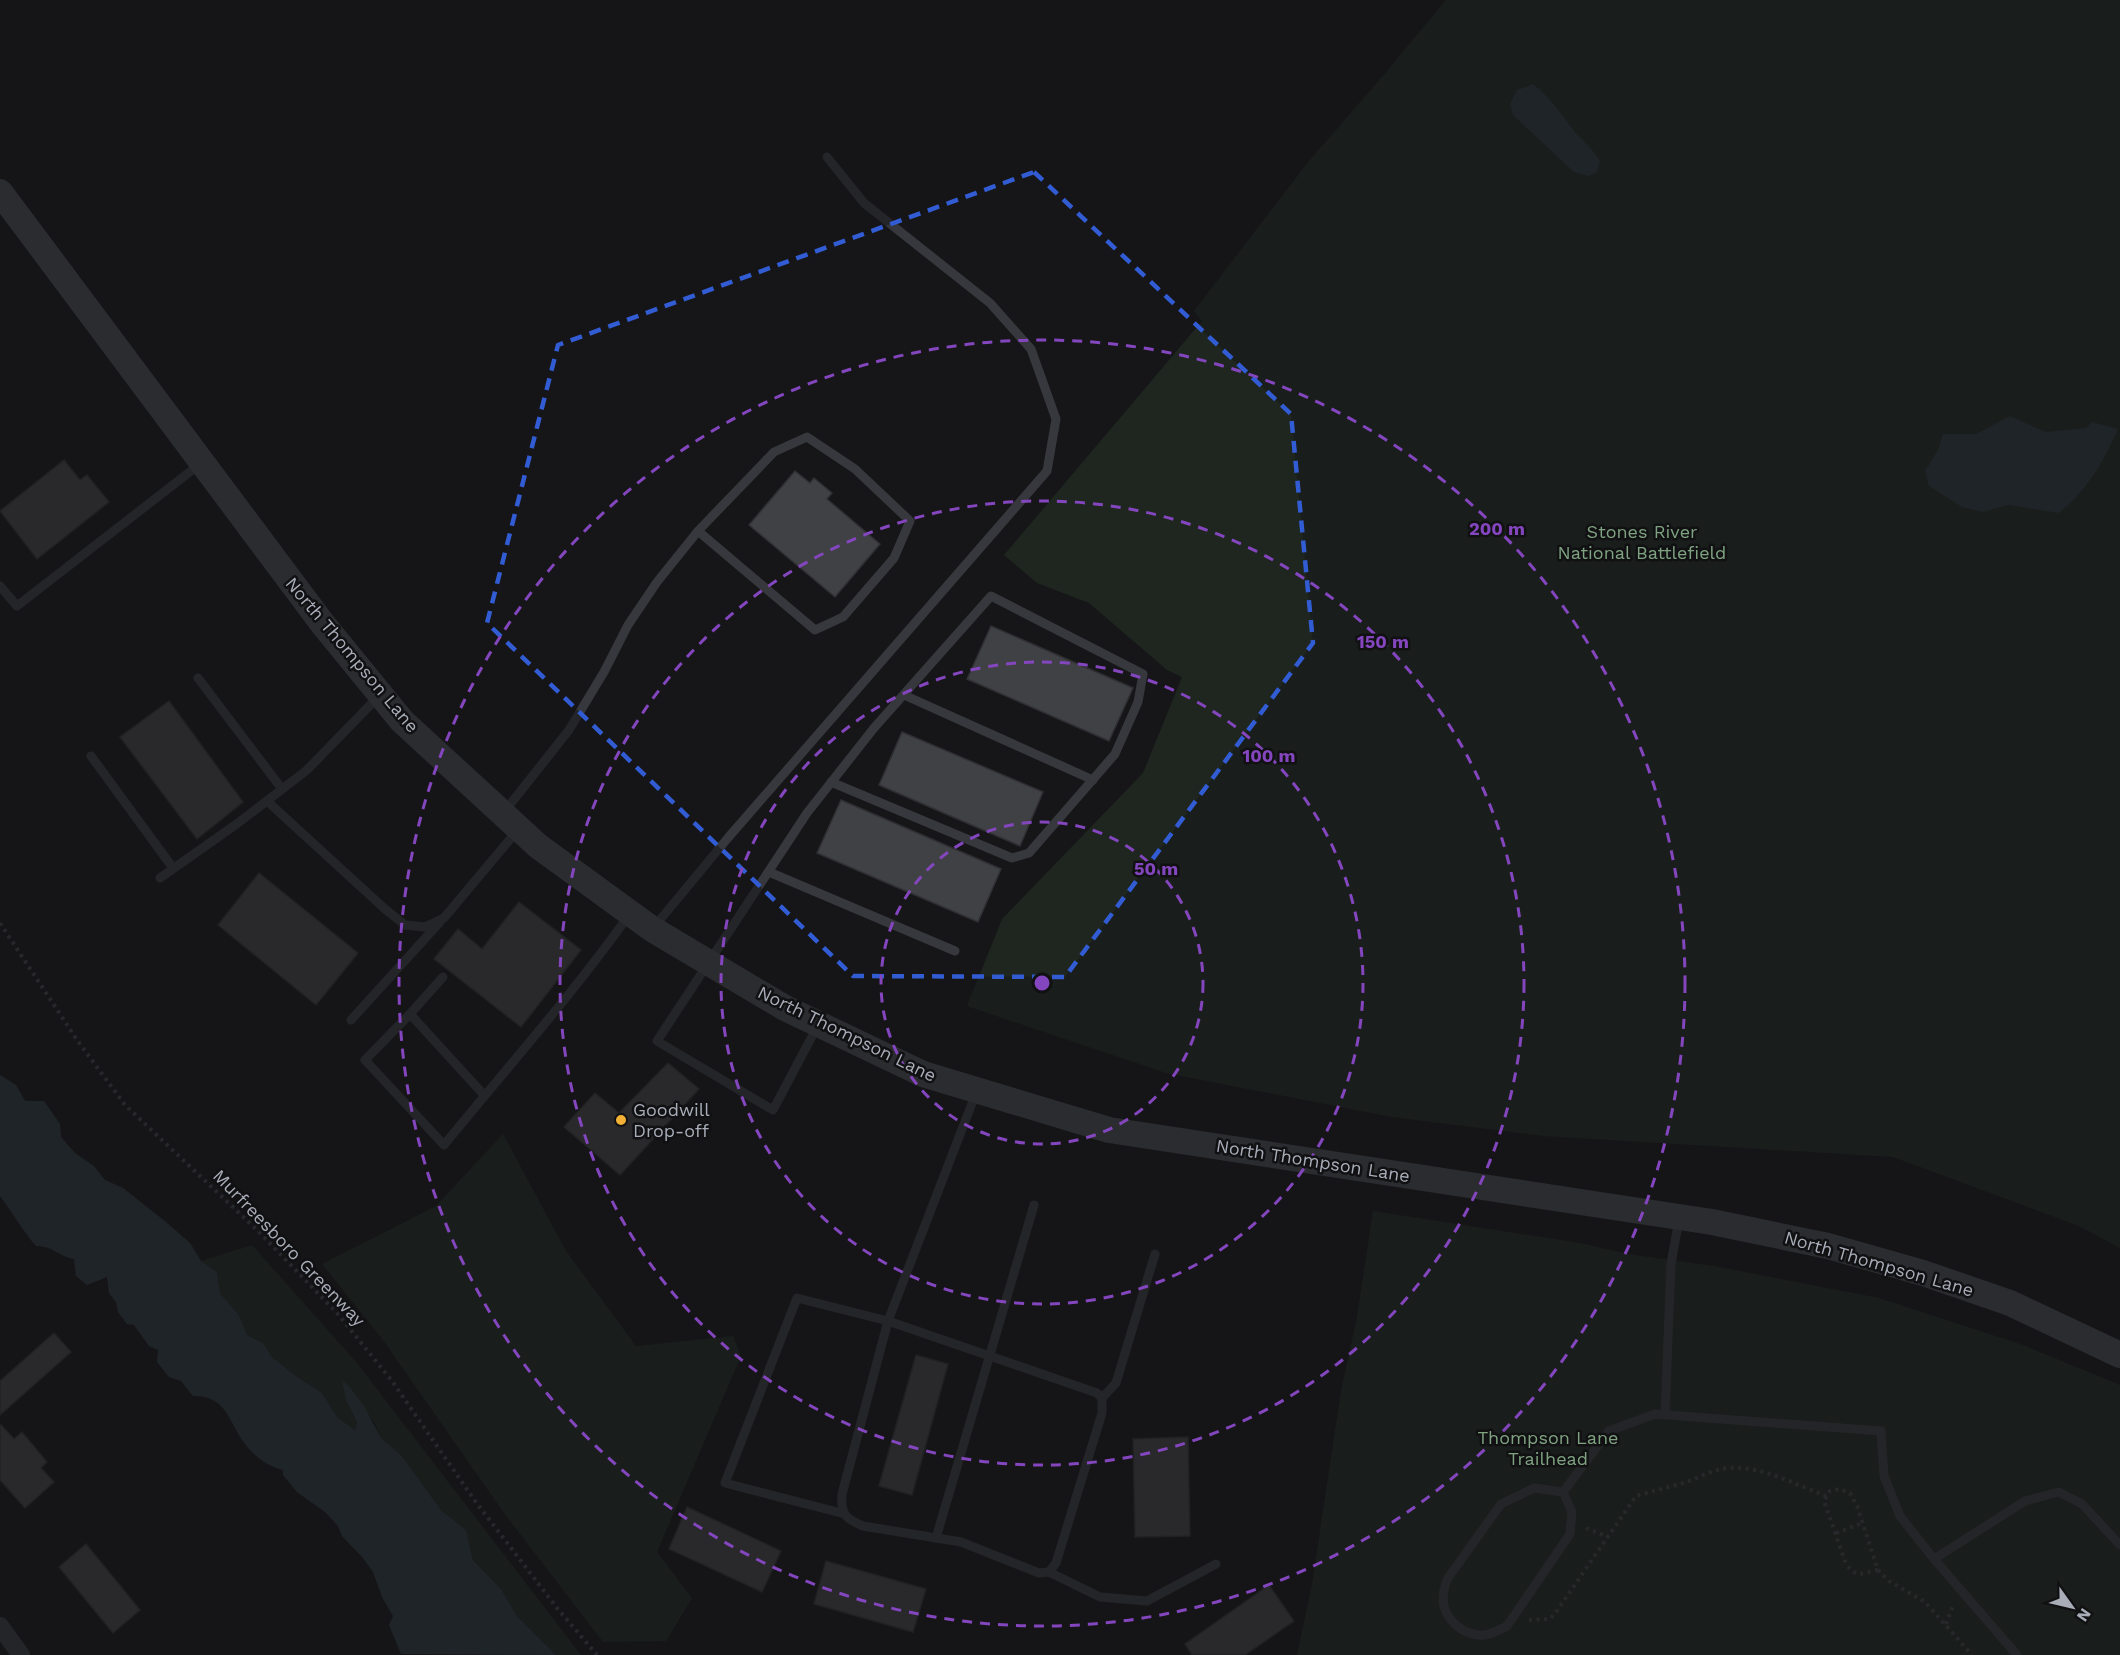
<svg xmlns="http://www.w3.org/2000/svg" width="2120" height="1655" font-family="'Work Sans',sans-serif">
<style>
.green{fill:#1e261f}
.water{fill:#2c353c}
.building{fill:#404145;stroke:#303034;stroke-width:1.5}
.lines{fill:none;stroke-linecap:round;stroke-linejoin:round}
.path{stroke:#3d3f44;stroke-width:4;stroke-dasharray:3 4.5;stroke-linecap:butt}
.lane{stroke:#37383d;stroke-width:9}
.street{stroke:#37383d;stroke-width:18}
.secondary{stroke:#45474d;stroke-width:26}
.marked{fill:none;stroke:#325cd3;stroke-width:4.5;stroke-dasharray:12 8;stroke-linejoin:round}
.ring{fill:none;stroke:#8446be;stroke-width:3;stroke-dasharray:10 8}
.poi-dot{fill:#f2b134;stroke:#111113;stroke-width:2}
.labels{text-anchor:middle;stroke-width:5;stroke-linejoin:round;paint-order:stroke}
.park-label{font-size:18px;fill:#7fa381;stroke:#111113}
.street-label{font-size:18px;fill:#a8adb8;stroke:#111113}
.poi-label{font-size:18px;fill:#a8adb8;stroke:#111113;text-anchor:start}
.centre{fill:#8446be;stroke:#111113;stroke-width:3}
.ring-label{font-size:18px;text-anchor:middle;font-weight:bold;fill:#8446be;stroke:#111113;stroke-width:5;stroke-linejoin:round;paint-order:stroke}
</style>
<rect width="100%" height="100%" fill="#161618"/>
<!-- green -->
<g class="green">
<path d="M1446,0H2120V1248L2079,1226L1893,1157L1543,1136L1392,1117L1166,1073L967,1006L1002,919L1143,773L1182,677L1167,670L1089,603L1037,583L1004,555L1202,321L1194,311L1308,162L1382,77Z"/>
<path d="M503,1134L566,1251L636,1346L733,1336L741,1356L657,1552L692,1598L666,1641L603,1642L504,1513L383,1340L322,1264L436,1206Z"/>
<path d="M1373,1211L1580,1243L1628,1254L1714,1266L1879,1298L2023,1345L2120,1385V1655H1297L1312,1584L1341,1391L1357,1317Z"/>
<path d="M252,1245L357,1363L581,1655H556L517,1616L501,1589L473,1560L466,1530L441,1510L402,1456L381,1438L373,1420L346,1400L357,1422L355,1430L337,1417L322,1393L296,1376L272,1357L263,1343L247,1335L239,1315L220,1293L217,1272L201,1261Z"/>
</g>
<!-- water -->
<g class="water">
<path d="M1533,84C1551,98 1561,114 1575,132C1584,142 1593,149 1600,161L1597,172L1588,176L1574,172L1513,115L1510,104L1517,90Z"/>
<path d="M2010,416L2046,432L2086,428L2092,422L2118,429C2102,464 2089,488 2059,513L2008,505L1983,512L1962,507L1929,486L1925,471L1938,450L1943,434H1976Z"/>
<path d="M0,1075L16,1085L25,1101H44L60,1124L61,1137L75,1153L94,1166L105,1180L123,1188L166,1222L190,1243L201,1261L217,1272L220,1293L239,1315L247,1335L263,1343L272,1357L296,1376L322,1393L337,1417L355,1430L357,1422L346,1400L342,1380L349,1386L364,1406L381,1438L402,1456L441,1510L466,1530L473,1560L501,1589L517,1616L556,1655L401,1654L389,1625L393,1616L382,1597L373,1572L363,1558L342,1536L338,1526L325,1512L297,1492L283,1475V1470C268,1466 255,1457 245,1444C229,1423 227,1395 193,1396L181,1381L169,1377L157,1362L158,1350L149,1346L134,1325L127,1324L118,1312L116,1302L109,1293L107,1277L87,1285L76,1276L74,1259C58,1256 53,1246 36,1246C22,1230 13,1213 0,1196Z"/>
</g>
<!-- building -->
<g class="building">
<path d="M64,460L80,480L87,475L109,502L37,559L0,511Z"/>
<path d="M795,471L810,483L814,478L832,493L827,499L880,544L835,597L749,525Z"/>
<path d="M991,626L1133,688L1109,741L967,679Z"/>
<path d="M169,701L243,802L197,839L120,737Z"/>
<path d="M902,732L1043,792L1020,846L879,785Z"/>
<path d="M841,800L1001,869L978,922L817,853Z"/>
<path d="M259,873L358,953L316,1005L218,925Z"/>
<path d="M519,902L581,950L521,1027L434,959L458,929L482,949Z"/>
<path d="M668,1063L699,1089L620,1175L564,1127L595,1093L619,1113Z"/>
<path d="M54,1333L71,1352L0,1415V1381Z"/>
<path d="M916,1355L948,1364L912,1495L879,1486Z"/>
<path d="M0,1424L14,1439L22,1432L47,1462L41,1468L54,1482L25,1508L0,1480Z"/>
<path d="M1188,1437L1190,1536L1135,1537L1133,1439Z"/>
<path d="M687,1507L781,1551L762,1592L669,1549Z"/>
<path d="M86,1544L140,1610L113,1633L59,1567Z"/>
<path d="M826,1561L926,1589L913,1632L814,1604Z"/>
<path d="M1269,1585L1294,1621L1245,1655H1192L1185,1644Z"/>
</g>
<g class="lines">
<!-- path -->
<g class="path">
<path d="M0,923L77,1040L125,1105L256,1229L337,1313L392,1381L475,1501L557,1608L597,1655"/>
<path d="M1586,1528L1608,1537"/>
<path d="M1836,1533L1862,1523"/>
<path d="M1878,1570C1862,1573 1857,1579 1846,1564L1824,1501L1830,1491L1840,1489L1850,1493L1857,1506L1878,1570L1889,1581L1925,1602L1972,1655"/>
<path d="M1529,1620L1549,1619L1554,1615L1636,1496L1639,1495C1656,1490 1672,1487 1689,1481C1702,1476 1714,1469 1728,1468C1761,1465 1796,1485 1826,1496"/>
<path d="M1946,1624L1954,1603"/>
</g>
<!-- lane -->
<g class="lane">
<path d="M0,586L17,606L200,464"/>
<path d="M198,678L282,789"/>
<path d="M904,695L1093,780"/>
<path d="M91,756L173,868"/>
<path d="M267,801L385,909L405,925L425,927L444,918L517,831"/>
<path d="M504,812L569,730L604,672L628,625L657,582L698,531L774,452L807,437L855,469L910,521L894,558L843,617L815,630L698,531"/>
<path d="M769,872L955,951"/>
<path d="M160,878L238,823L307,770L379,696"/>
<path d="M654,927L727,839L1047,471L1056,419L1031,349L990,303L864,203L827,157"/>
<path d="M410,1014L443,977"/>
<path d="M351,1020L440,922"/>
<path d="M818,1025L773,1110L657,1041L807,813L874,728L991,596L1143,674L1138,702L1115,754L1029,853L1012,858L831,782"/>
<path d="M484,1095L410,1014L365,1060L444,1145C506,1069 572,995 629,915"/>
<path d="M1102,1398L1116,1383L1155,1254"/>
<path d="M1665,1415L1671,1264L1679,1219"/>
<path d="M1563,1492L1572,1512L1570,1534L1507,1626C1499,1630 1493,1634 1484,1635C1476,1636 1468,1633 1461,1629C1442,1616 1439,1598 1448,1578L1501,1504L1534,1488L1563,1492L1609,1431L1655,1414L1881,1431L1884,1476L1900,1516L1934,1559L2017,1655"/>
<path d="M845,1514L725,1483L797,1298L888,1321L1097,1393L1102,1398V1413L1056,1563L1049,1572L1039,1573L961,1542L863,1526C846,1519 840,1514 842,1494L888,1321L976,1093"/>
<path d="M936,1538L1034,1205"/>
<path d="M1934,1559L2025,1501L2059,1492L2082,1504L2120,1545"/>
<path d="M1049,1572L1100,1597L1147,1601L1216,1564"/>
</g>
<!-- street -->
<path class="street" d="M0,1626L21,1655"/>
<!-- secondary -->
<path class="secondary" d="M0,192L322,623L402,721L538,846L652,929L785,1008L923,1074L1109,1130L1712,1222L1828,1246L1923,1273L2010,1303L2120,1355"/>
</g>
<!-- marked area -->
<path d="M0 0H2120V1655H0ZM1034,172L1291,414L1313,643L1065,977L853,976L487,623L558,345Z" fill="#161618" fill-opacity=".55" fill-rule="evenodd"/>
<path class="marked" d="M1034,172L1291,414L1313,643L1065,977L853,976L487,623L558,345Z"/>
<!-- distance rings -->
<g class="ring">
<circle cx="1042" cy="983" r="161"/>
<circle cx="1042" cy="983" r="321"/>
<circle cx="1042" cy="983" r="482"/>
<circle cx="1042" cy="983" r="643"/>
</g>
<!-- markers -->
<circle class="poi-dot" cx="621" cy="1120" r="6"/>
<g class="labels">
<!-- park labels -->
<g class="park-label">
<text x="1642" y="538">Stones River<tspan x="1642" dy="21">National Battlefield</tspan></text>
<text x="1548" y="1444">Thompson Lane<tspan x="1548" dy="21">Trailhead</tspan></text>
</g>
<!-- street labels -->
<g class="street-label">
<text transform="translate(352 655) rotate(50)" y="6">North Thompson Lane</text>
<text transform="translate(847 1034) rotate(26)" y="6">North Thompson Lane</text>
<text transform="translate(1313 1161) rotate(9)" y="6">North Thompson Lane</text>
<text transform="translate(289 1248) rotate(46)" y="6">Murfreesboro Greenway</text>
<text transform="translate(1879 1264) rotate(16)" y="6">North Thompson Lane</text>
</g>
<!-- poi labels -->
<g class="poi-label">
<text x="633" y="1116">Goodwill<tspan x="633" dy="21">Drop-off</tspan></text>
</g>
</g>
<circle cx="1042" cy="983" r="9" class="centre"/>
<g class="ring-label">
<text x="1497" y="535">200 m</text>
<text x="1383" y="648">150 m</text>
<text x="1269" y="762">100 m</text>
<text x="1156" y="875">50 m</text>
</g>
<!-- north arrow -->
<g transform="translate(2072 1607) rotate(124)" stroke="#111113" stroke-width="4.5" paint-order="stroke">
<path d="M0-4.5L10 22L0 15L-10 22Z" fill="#a8adb8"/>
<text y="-9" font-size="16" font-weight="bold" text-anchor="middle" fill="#a8adb8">N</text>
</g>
</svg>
